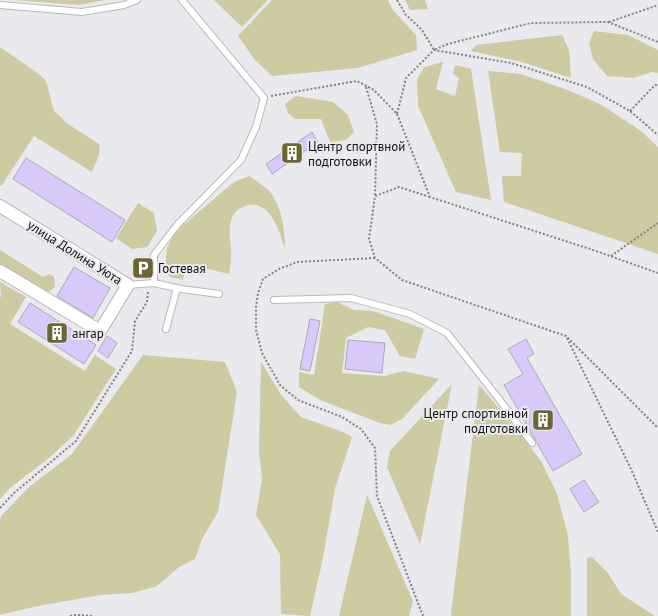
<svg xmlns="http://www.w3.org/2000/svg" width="658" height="616" font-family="'PT Sans',sans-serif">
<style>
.green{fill:#cecaa2}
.building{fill:#d9c9fb;stroke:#acabaf}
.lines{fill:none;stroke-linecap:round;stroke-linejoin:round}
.service-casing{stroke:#bab9bd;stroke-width:8}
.minor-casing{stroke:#bab9bd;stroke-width:14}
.path{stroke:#818083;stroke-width:2;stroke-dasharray:2 2;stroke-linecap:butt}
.service{stroke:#fff;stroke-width:6}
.minor{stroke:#fff;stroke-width:12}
.labels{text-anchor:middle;stroke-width:4;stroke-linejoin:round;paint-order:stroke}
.poi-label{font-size:13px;fill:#121113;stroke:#eae9ed;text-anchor:start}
.street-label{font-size:13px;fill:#121113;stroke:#eae9ed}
</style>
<rect width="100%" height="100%" fill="#eae9ed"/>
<!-- green -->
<g class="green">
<path d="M13,0H105L79,5Z"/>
<path d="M214,0H268L242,27Z"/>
<path d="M272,0H388L393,10L416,35L417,50L358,68L272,76L255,60L238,36Z"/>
<path d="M405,0H425L428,9L410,10Z"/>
<path d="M594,31L628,35L658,50V73L652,72L633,78L607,76L593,59L589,43Z"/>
<path d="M562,35L569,50L571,78L522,62L471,51L476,45Z"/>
<path d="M0,47L39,74L46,81L54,111L68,124L99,144C102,153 95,164 92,172L34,136L2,185L0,186Z"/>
<path d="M443,62L436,89L455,96L459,78L453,74L455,65L471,69L491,200L456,192L418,106L417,80L424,67Z"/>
<path d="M488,71L521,74L568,90L602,105L641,131L658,147V254L504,202L502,176H521L522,153L500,152Z"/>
<path d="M296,96L333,102L348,115L354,132L346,140L330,142L321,119H295L288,113L285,104Z"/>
<path d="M249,176C256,181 266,187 271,193C282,209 285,230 285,248C279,231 270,198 245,206C239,208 234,212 232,218C227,232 232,244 231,258C231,263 230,269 229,274L187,264L183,280L170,277L165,266L167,248L175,232L234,182Z"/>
<path d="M138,203L154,213L157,231L147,247L132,249L116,238Z"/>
<path d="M0,250L43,277L49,274L54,277L55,287L47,293L0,264Z"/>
<path d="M0,282L26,297L10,324L85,371L95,355L116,369L73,436L49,458L10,488L0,499V298L1,296Z"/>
<path d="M337,302L354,310L373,311L424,329L415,359L400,356L385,330L368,327L346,338L342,373L385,376L403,371L439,379L402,419L390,425L380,423L320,400L299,387V372L314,375L325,304Z"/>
<path d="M143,355L225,362L237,392L218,512L202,539L195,559L179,567L157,586L132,593L101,595L38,606L0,615V520L2,515L29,487L72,454Z"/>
<path d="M261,362L282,396L301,417L343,432L352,437L335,488L323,558L310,616L281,614L280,554L256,515L262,479L259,452Z"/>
<path d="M452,384L420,544L387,467L390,451Z"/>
<path d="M479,385L505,415L541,461L557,494L568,536L571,573V616H452L451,614Z"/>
<path d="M367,495L413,601L409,616H339Z"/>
<path d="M592,557L608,573L621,594L655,616H587V558Z"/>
</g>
<!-- building -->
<g class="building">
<path d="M312,132L318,142L272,174L266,164Z"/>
<path d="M26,158L125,220L112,242L13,179Z"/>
<path d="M74,267L110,288L93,318L57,296Z"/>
<path d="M30,303L96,345L84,364L18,322Z"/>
<path d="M310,319L320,321L310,371L300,369Z"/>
<path d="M107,336L117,343L108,358L98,351Z"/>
<path d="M526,339L534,354L527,358L582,454L553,471L504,385L523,374L508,349Z"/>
<path d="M348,340L385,343L382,373L345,369Z"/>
<path d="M584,480L599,502L584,512L570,489Z"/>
</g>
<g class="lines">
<!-- service casing -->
<g class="service-casing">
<g id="service">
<path d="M0,5L82,12L124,5L137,0"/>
<path d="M154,283V255L178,224L241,160L256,127L264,98L182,0"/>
<path d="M128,285L154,283L181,289L219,294"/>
<path d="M274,300L351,298L410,314L447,333L499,399L532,443"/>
<path d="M166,329L177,288"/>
</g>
</g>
<!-- minor casing -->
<g class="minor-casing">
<path id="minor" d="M0,206L128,285L100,331L0,271"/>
</g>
<!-- path -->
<g class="path">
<path d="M397,0L406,15L422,30L434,50L448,44L531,23L608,22L658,42"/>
<path d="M609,22L658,5"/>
<path d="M366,87L377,124L375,195"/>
<path d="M271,96L357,81L374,90L397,114L406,78L434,50L511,63L587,87L630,111L658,135"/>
<path d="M630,111L655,85H658"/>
<path d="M397,114L430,197L593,250L658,273"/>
<path d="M430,197L399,187L375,196L369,239L375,258L402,280L566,336L658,428"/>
<path d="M611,256L658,223"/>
<path d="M375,258L297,262L279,269L263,279L258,293L256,307V330L262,353L280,385L298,400L342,417L361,429L375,448L377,496L423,616"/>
<path d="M567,338L631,469L658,532"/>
<path d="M0,508L14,493L76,441L132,351L135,321L147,302L148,291"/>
<path d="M70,616L76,615L92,616"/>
</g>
<!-- service -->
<use href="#service" class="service"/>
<!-- minor -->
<use href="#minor" class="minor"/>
</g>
<!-- icons -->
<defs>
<g id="building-square" transform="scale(1.15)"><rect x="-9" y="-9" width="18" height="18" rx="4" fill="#6b6632" stroke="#eae9ed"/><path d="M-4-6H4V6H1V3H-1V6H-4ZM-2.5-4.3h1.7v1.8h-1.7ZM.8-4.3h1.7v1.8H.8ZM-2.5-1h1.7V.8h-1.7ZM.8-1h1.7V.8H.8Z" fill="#fff"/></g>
<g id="parking-square" transform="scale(1.15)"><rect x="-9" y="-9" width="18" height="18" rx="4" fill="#6b6632" stroke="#eae9ed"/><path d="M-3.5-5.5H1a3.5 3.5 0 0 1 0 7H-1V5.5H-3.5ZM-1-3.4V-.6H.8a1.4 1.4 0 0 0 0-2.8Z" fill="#fff"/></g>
</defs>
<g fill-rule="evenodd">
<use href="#building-square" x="292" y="153"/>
<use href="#parking-square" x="143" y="268"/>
<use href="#building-square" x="57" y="333"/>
<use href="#building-square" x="543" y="420"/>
</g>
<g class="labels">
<!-- poi labels -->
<g class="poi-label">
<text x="308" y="151">Центр спортвной<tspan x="308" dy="15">подготовки</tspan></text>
<text x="158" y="273">Гостевая</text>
<text x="72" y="338">ангар</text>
<text x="528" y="418" text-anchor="end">Центр спортивной<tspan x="528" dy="15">подготовки</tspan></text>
</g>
<!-- street labels -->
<g class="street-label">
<text transform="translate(75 252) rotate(32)" y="5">улица Долина Уюта</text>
</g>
</g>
</svg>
